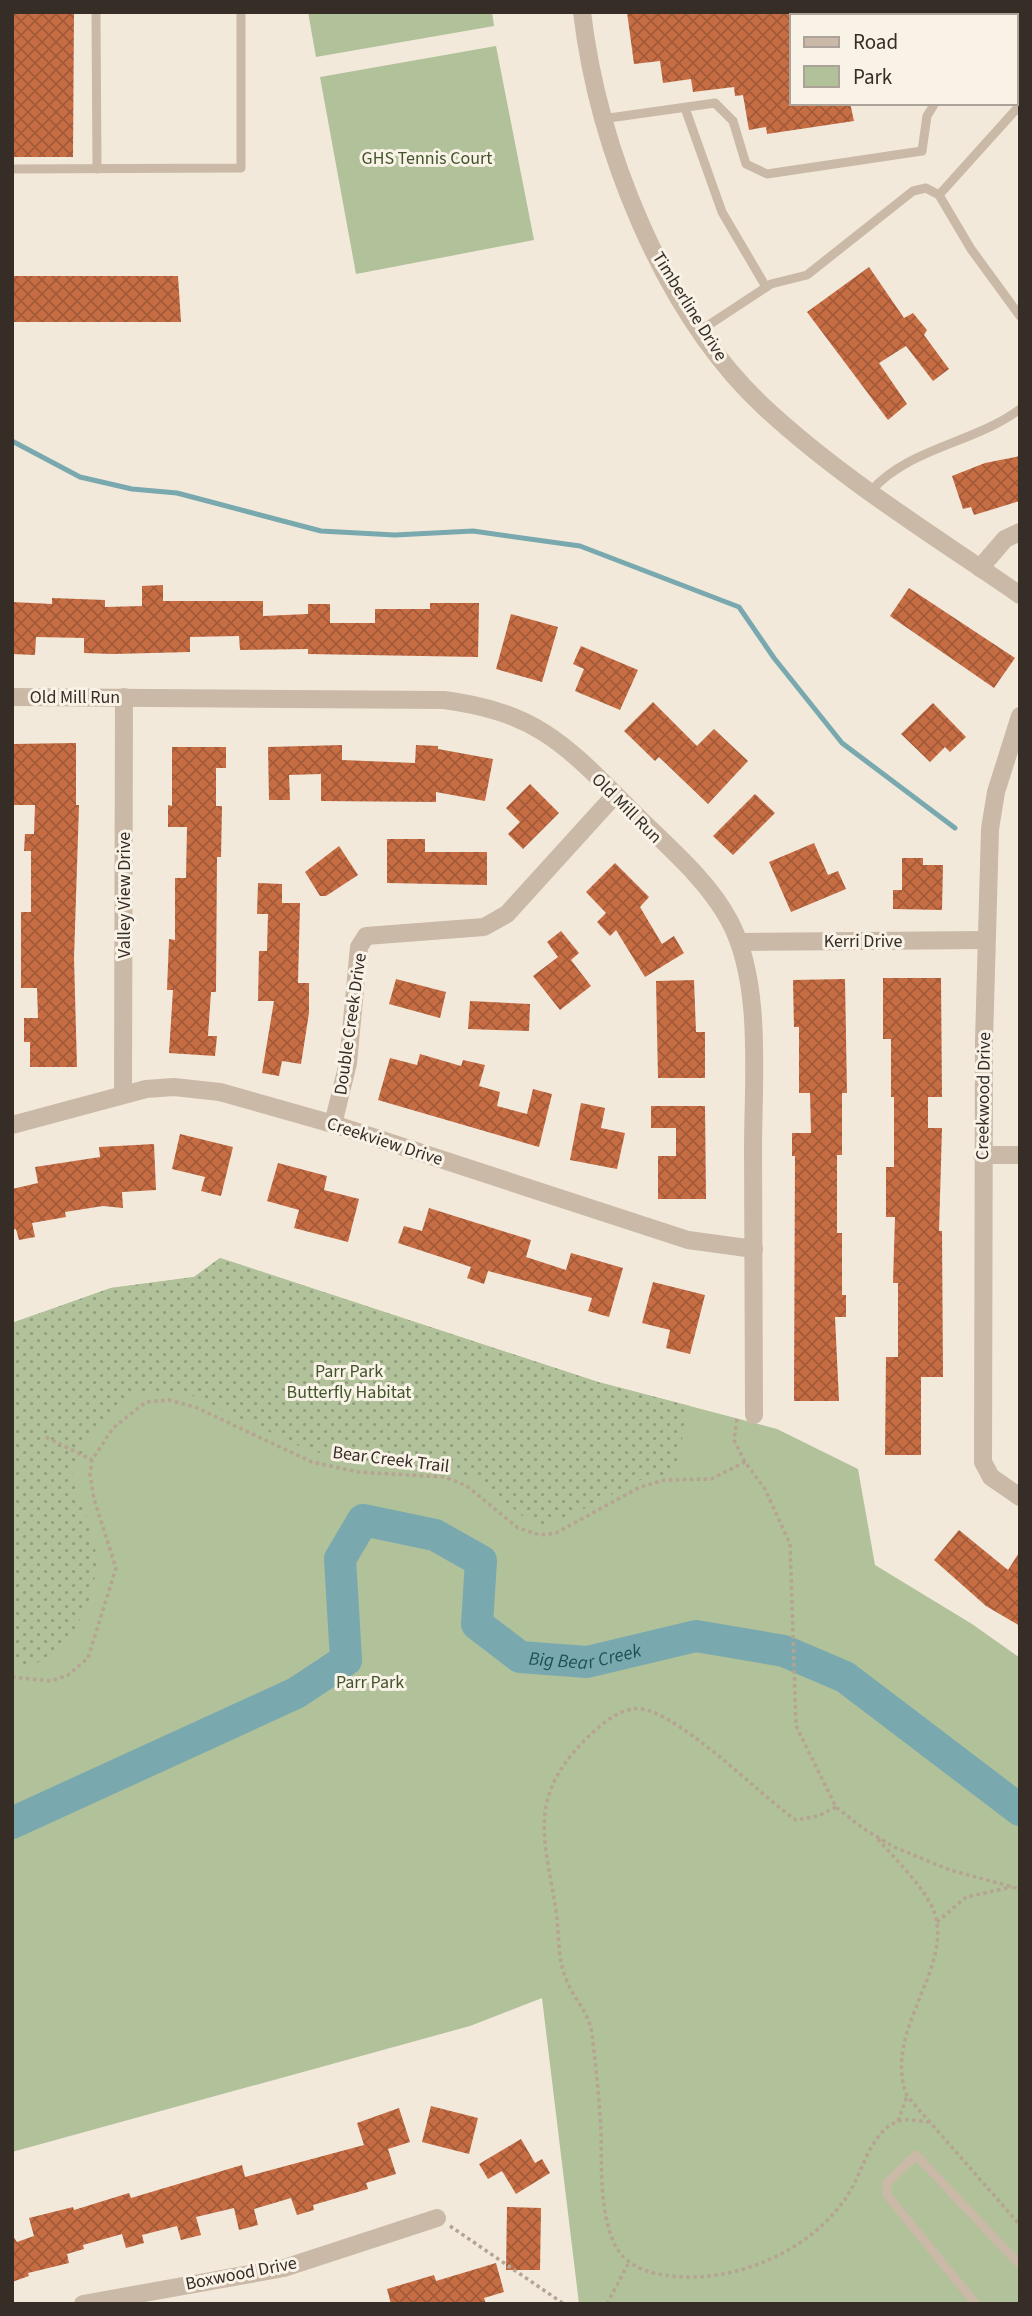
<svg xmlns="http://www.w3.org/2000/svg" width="1032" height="2316" font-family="'Source Sans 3',sans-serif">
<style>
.park{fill:#b1c19a}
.garden{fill:url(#garden-dots)}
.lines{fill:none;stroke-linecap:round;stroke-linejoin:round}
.stream{stroke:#79a9af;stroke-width:5}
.river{stroke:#79a9af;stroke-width:32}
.building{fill:url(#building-cross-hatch)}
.path{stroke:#b6a391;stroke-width:3.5;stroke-dasharray:3.5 3.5;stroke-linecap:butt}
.service{stroke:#cab9a6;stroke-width:9}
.minor{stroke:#cab9a6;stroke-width:18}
.tertiary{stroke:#cab9a6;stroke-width:18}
.labels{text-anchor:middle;stroke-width:6;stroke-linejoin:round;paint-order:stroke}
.park-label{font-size:18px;fill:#42542b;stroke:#f9f2e7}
.street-label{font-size:18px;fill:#362d27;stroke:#f9f2e7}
.water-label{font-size:19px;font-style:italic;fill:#1d5058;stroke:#f9f2e7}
</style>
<defs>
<pattern id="garden-dots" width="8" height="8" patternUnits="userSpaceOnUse" patternTransform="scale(1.75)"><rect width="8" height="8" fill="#b1c19a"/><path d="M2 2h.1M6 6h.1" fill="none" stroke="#919d7e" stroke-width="1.8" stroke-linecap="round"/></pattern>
<pattern id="building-cross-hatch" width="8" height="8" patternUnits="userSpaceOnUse" patternTransform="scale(1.75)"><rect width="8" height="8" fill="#c76d44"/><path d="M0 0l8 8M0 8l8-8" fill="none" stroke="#a25a39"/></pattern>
</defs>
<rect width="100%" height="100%" fill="#f2e9db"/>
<!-- park -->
<g class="park">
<path d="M308,12H492L494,26L316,57Z"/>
<path d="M496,46L534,240L356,274L320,77Z"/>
<path d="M220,1258L598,1382L777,1429L858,1469L875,1565L972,1624L1020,1658V2304H579L542,1998L470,2026L12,2152V1323L111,1288L194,1277Z"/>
</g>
<!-- garden -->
<path class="garden" d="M220,1258L598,1382L690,1406L674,1473L640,1480L568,1517L535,1526L478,1480L441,1469L334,1458L299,1446L193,1396L136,1392L94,1429L72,1473C79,1501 94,1527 96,1557C98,1603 63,1669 12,1668V1323L111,1288L194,1277Z"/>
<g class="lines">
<!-- stream -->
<path class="stream" d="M12,441L80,477L132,489L177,493L321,531L395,535L473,531L580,546L739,607L774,658L842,743L955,828"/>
<!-- river -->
<path class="river" id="s1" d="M12,1823L296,1693L346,1660L340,1559L363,1520L435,1535L481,1561L477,1624L520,1657L587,1662L696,1636L784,1651L845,1677L1020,1810"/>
</g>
<!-- building -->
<g class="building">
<path d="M12,12H74L73,157H12Z"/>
<path d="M627,12H792V103H850L854,121L767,134L766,127L749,130L743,95L735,96L734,87L693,92L691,79L663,83L660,61L634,64Z"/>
<path d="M869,267L904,318L913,313L927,330L924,335L949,369L933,381L906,346L879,363L907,404L888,420L807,312Z"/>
<path d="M12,276H178L181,322H12Z"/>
<path d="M1020,456V501L974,515L971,507L963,509L952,476L985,463Z"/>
<path d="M163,585V601H263V616L308,614V604H330V623H375V609H430V603H479L478,657L308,654V649L240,650L239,636L190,637V652L113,654L84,653V638L36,637L35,655L12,654V602L52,604V598L105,600V607L142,606V586Z"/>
<path d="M909,588L1015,658L994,688L890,616Z"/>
<path d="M511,614L558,627L542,682L496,669Z"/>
<path d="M581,646L638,670L620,710L575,691L584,669L573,664Z"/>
<path d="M653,702L697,746L714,729L748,761L708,804L659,757L655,761L624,731Z"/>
<path d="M933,703L966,737L950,752L945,747L930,762L901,734Z"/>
<path d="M76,743V805H79L74,958L77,1067H30V1042H24V1018H38L37,988H21V912H31V851H24L25,834H34L35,805H12V744Z"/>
<path d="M342,745V760L415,763L416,745L438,746V749L493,759L485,801L436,792V802L321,801V774L289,775L290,800H269L268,747Z"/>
<path d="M172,747H226V768H216V806H222L221,857H217L216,992H211L208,1036H217L215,1056L169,1053L173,990H167L169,939L175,940V878H186L187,827H168V805L172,806Z"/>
<path d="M530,784L559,813L523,849L508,834L520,822L506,808Z"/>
<path d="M755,794L775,813L733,855L713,836Z"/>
<path d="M387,839H425V852H487V885L387,883Z"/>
<path d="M814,843L828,875L838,871L846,889L791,912L769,862Z"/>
<path d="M339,846L358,875L326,896H320L305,872Z"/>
<path d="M902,858H923V865H943L942,910L893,909V890H902Z"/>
<path d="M615,863L649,897L640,907L662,944L674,936L684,953L645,977L616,930L610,936L597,922L606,913L586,892Z"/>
<path d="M258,883L282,884V903H300L298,983H309V1013L301,1064L282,1061L279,1076L262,1073L274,1001H258L259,951H267L268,914H257Z"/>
<path d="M561,931L579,953L571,960L591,986L560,1010L533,976L558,957L547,942Z"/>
<path d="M883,978H941L942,1097H928V1128H942L939,1231H942L943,1377H921V1455H885L886,1357H898V1283H893L895,1217H886V1167H894V1097H891V1039H883Z"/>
<path d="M396,979L446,992L440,1018L389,1004Z"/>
<path d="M845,979L847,1093H842V1155H837V1233H842V1295H846V1317H835L839,1401H794L795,1156H792V1133H811L810,1093H799V1027H794L793,980Z"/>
<path d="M694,980L696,1032H705V1078H658L656,981Z"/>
<path d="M470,1001L530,1004L529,1031L468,1029Z"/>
<path d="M420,1054L461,1066L463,1060L485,1065L479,1086L500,1092L497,1106L527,1114L533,1089L552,1094L539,1147L378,1100L390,1058L417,1065Z"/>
<path d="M581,1103L605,1108L601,1128L625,1133L617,1169L570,1160Z"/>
<path d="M651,1106H705L706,1199H658V1156H676V1128H651Z"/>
<path d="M180,1134L233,1147L221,1196L201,1191L205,1177L172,1169Z"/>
<path d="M154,1144L156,1190L122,1192L123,1208L103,1206L65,1212L66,1217L32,1223L35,1237L19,1240L16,1229L12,1230V1189L38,1183L35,1167L100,1157L99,1147Z"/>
<path d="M278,1163L327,1176L324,1190L359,1199L348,1242L294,1228L299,1210L267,1201Z"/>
<path d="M429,1208L531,1240L526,1257L566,1270L571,1253L623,1268L609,1317L588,1311L592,1298L488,1271L484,1284L467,1278L471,1267L398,1243L404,1226L422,1231Z"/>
<path d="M653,1282L705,1295L690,1354L666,1348L670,1330L642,1323Z"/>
<path d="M959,1530L1008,1570L1020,1551V1626L986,1606L934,1560Z"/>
<path d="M431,2106L478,2118L469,2154L422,2142Z"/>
<path d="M399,2108L410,2142L388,2149L396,2174L366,2183L368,2189L313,2205L314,2210L297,2215L291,2198L254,2209L258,2225L239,2230L234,2208L196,2217L201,2235L181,2240L177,2226L142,2235L144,2243L126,2248L122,2234L83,2245L84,2249L67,2254L69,2263L28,2273L29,2276L12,2282V2235L17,2242L34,2236L29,2218L73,2207L74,2210L129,2193L131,2198L242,2165L245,2177L364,2145L357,2123Z"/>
<path d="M521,2139L535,2163L542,2159L550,2173L516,2194L502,2171L488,2179L479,2164Z"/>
<path d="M507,2207L541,2208L540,2270H506Z"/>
<path d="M496,2263L504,2292L484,2298L486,2304H391L387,2289L434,2275L436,2281Z"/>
</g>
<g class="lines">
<!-- path -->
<g class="path">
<path d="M737,1419L734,1440L745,1462L765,1489L790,1544L796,1726L836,1807L864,1829L894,1847L950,1870L1020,1889"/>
<path d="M46,1437L92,1460"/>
<path d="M12,1677L51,1681L68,1675L88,1658L116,1568L94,1499L90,1475L92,1460L113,1428L146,1402L169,1400L195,1407L312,1462L358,1472L445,1477L467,1486L518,1528L540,1535L556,1533L640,1487L665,1480L711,1479L745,1462"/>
<path d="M836,1807L818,1816L796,1820C761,1797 669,1701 632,1709C613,1713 598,1727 584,1741C524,1802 547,1844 557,1918C559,1937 558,1958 565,1976C572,1998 589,2011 592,2034C596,2066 599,2098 601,2129C602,2167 599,2205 613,2241C621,2260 638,2270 658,2274C727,2288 812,2253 849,2193C863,2171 871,2130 899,2121C907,2118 920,2121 928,2122"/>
<path d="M878,1839C895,1859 916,1879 929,1901C964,1960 880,2027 907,2096L1020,2225"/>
<path d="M937,1922L966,1897L1012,1887"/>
<path d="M898,2121L907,2096"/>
<path d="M450,2226L564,2304"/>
<path d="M607,2304L628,2264"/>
</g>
<!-- service -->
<g class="service">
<path d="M96,12L97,169"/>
<path d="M1016,61H1020"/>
<path d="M685,108L722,212L766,287"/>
<path d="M602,119L715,103L733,121L746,164L767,174L922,151L927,116L935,103"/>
<path d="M12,169L241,168V12"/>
<path d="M939,195L1020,105"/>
<path d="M701,330L771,284L807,275L913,191L926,188L939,195L971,249L1020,316"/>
<path d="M871,491C908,448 975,443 1020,409"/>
<path d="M976,2304L887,2195V2183L916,2155L1020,2265"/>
</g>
<!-- minor -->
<g class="minor">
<path d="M980,568L1005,539L1020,532"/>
<path d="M12,697L444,700C533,712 562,741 623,802C658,839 705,875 729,920C763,982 753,1080 753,1150C754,1238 754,1326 754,1415"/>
<path d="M1020,716L996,792L990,829L984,1041L983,1462L991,1477L1020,1497"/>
<path d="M739,942L986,940"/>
<path d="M123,1094L124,697"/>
<path d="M333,1124L348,1063L359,947L366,936L484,927L507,914L615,795"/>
<path d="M12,1125L146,1089L174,1087L220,1092L333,1124L688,1240L754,1249"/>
<path d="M982,1155H1020"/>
<path d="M83,2304L284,2268L437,2218"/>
</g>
<!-- tertiary -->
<path class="tertiary" d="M582,12C598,147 663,312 763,406C840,478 933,535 1020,595"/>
</g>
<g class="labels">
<!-- park labels -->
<g class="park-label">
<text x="427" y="164">GHS Tennis Court</text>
<text x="349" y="1377">Parr Park<tspan x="349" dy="21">Butterfly Habitat</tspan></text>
<text x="370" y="1688">Parr Park</text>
</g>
<!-- street labels -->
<g class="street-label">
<text transform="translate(690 306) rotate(58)" y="6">Timberline Drive</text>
<text x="75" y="703">Old Mill Run</text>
<text transform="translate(627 808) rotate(45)" y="6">Old Mill Run</text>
<text transform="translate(124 895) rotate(-90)" y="6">Valley View Drive</text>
<text x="863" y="947">Kerri Drive</text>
<text transform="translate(350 1024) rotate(-82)" y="6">Double Creek Drive</text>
<text transform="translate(983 1096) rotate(-89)" y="6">Creekwood Drive</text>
<text transform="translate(385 1141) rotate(18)" y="6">Creekview Drive</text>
<text transform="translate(391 1459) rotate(7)" y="6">Bear Creek Trail</text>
<text transform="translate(241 2273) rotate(-11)" y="6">Boxwood Drive</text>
</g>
<!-- water labels -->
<g class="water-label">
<text dy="7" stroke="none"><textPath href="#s1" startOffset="828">Big Bear Creek</textPath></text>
</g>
</g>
<!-- border -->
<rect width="1032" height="2316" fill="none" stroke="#362d27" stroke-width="28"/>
<!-- legend -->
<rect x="790" y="14" width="228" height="91" fill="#f9f2e7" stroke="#aba39a" stroke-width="2"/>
<rect x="804" y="37" width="35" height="10" fill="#cab9a6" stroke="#aba39a" stroke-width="2"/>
<text x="853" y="49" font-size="21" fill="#362d27">Road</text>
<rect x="804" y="66" width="35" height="21" fill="#b1c19a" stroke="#aba39a" stroke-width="2"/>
<text x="853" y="84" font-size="21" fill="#362d27">Park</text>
</svg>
